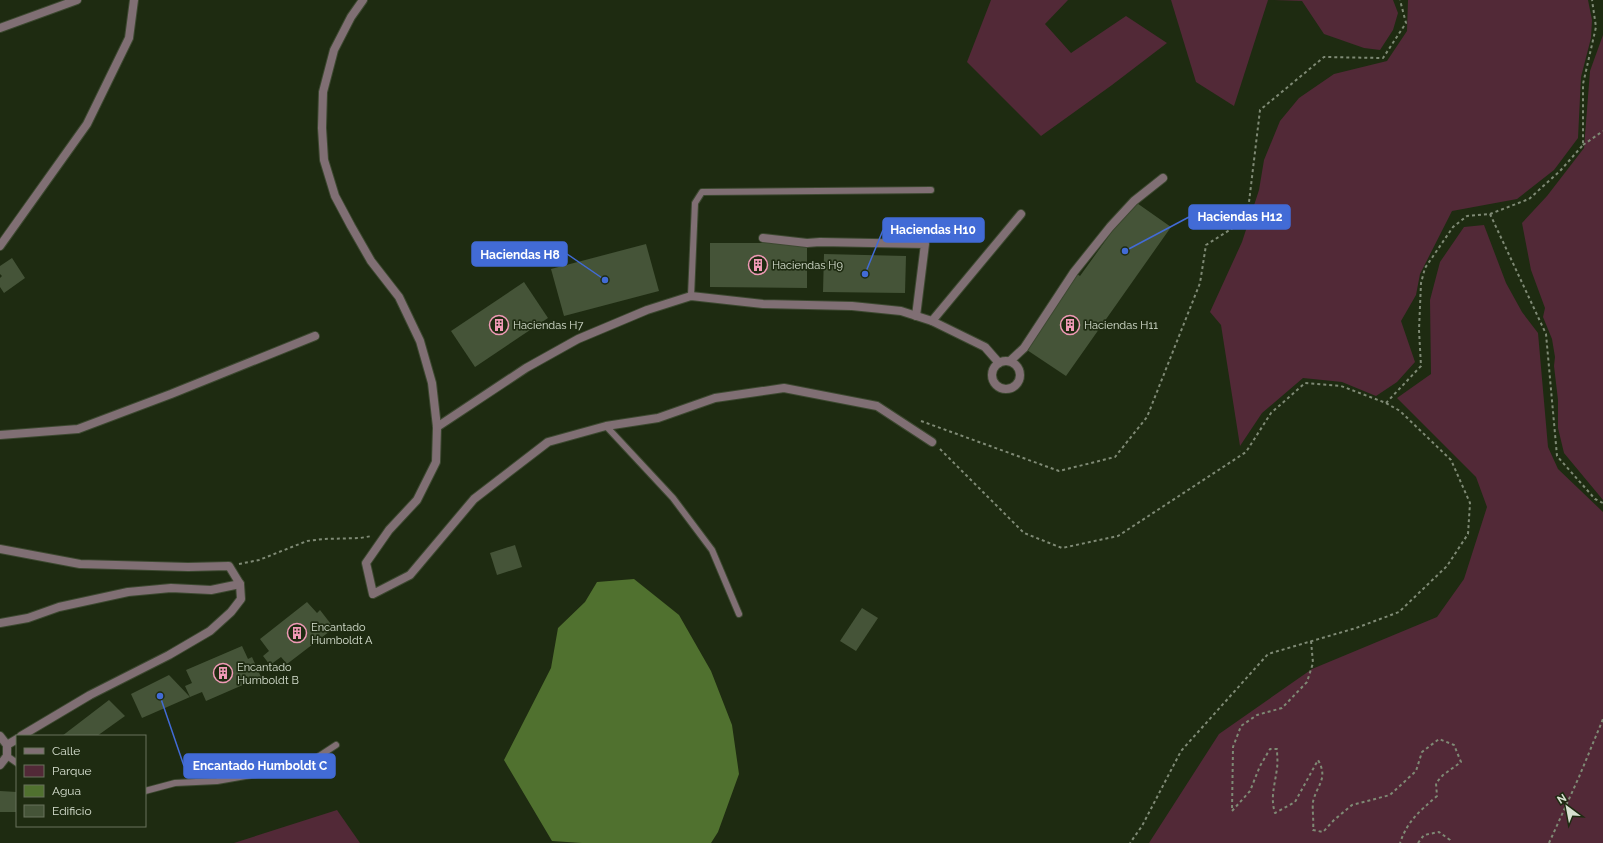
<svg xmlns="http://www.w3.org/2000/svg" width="1603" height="843" font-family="Raleway,sans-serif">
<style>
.green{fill:#522937}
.water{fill:#50712f}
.building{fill:#455438}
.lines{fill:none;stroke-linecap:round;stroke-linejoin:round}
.service-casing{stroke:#3c4830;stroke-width:8}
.pedestrian-casing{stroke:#3c4830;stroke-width:10}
.minor-casing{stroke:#3c4830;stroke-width:10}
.path{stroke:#7f8a75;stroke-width:2;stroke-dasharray:3 3;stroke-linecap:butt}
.service{stroke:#806f74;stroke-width:6}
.pedestrian{stroke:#806f74;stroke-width:8}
.minor{stroke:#806f74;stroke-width:8}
.labels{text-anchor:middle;stroke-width:3.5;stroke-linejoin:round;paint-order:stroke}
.poi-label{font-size:11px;fill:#d7e0d0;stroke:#1e2b11;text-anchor:start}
.leader{fill:none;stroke:#426bd6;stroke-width:1.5}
.callout-dot{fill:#426bd6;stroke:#1e2b11;stroke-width:1.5}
.callout{fill:#426bd6;stroke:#426bd6;stroke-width:1.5}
.callout-label{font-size:12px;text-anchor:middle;font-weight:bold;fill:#fff}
</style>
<rect width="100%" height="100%" fill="#1e2b11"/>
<!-- green -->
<g class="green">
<path d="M991,0H1068L1045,24L1071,53L1126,16L1167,43L1112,85L1041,136L967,62Z"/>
<path d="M1171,0H1268L1234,106L1196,82Z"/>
<path d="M1274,0H1393L1398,13L1393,30L1380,50L1364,48L1324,34L1302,1Z"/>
<path d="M1408,0H1588L1592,20L1591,38L1581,77L1578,138L1554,170L1517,199L1452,211L1420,274L1416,295L1401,321L1415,362L1397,382L1376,396L1342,382L1303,378L1262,413L1240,446L1221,325L1210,312L1242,242L1259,190L1264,160L1280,121L1299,98L1334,74L1387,61L1407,31Z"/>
<path d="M1603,35V500L1564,453L1558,428V400L1554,366L1555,357L1552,339L1543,317L1545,308L1531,270L1522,223L1547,196L1584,148L1590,71Z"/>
<path d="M1484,225L1506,283L1522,312L1538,333L1548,447L1558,469L1603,512V843H1149L1219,734L1312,669L1437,617L1464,579L1487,507L1476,477L1397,398L1431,374L1430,300L1440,262L1464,227Z"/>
<path d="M337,810L360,843H234Z"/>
</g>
<!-- water -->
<path class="water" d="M634,579L679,615L711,671L732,725L739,774L718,832L711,843H582L552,841L504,760L551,668L558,628L585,602L597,582Z"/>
<!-- building -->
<g class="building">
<path d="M1134,201L1171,227L1066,376L1024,348L1074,272L1080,276Z"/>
<path d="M710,243H807V288L710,287Z"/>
<path d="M646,244L659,291L564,316L551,269Z"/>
<path d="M824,254L906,256L905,293L823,292Z"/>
<path d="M12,258L25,278L4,293L0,287V278L2,276L0,274V266Z"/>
<path d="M524,282L548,318L475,367L451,331Z"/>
<path d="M515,545L522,567L497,575L490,553Z"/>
<path d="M307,602L317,613L320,610L334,628L287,664L281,657L270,665L263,656L269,651L260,639Z"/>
<path d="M862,608L878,618L856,651L840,641Z"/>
<path d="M242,646L248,659L252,657L261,677L206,701L202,692L190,697L185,686L192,683L186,670Z"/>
<path d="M169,675L190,697L142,718L131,694Z"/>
<path d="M109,700L125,716L97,736H62Z"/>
<path d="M0,791L17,792V812H0Z"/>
</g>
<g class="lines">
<!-- service casing -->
<g class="service-casing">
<g id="service">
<path d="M691,296L695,203L702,192L931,190"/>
<path d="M606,426L673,498L712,550L739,614"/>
<path d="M7,756L17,763"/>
<path d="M145,791L175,783L217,781L304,766L336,745"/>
</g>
</g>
<!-- pedestrian casing -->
<g class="pedestrian-casing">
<g id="pedestrian">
<path d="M763,238L807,243L820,242L925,244L916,316"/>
<path d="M1010,361L1024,348L1074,272L1110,227L1134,201L1163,178"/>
</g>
</g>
<!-- minor casing -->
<g class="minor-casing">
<g id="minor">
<path d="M363,0L351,17L334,50L323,92L322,128L324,160L335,196L351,226L371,261L399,297L420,341L432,383L437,427L436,462L417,500L389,530L366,563L373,594L410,575L474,499L548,442L606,426L658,418L715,398L784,388L877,406L932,442"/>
<path d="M0,28L77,0"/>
<path d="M0,246L87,124L129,38L134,0"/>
<path d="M932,321L1021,214"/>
<circle cx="1006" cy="375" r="14"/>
<path d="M437,427L526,368L578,339L647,310L691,296L763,304L852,306L901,311L932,321L985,347L999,363"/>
<path d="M0,435L78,429L171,394L315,336"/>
<path d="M0,549L80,564L188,567L229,566L240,584L241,599L231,612L210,631L169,655L90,695L21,736"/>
<path d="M0,623L28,618L59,607L128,592L171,588L211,590L240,584"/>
<path d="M0,736L7,745V756L0,765"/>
<path d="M7,745L17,739"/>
</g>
</g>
<!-- path -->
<g class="path">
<path d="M1583,145L1603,131"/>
<path d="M1490,214L1546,334L1557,456L1595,499L1603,503"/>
<path d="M1386,403L1421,366L1419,330L1421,283L1425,268L1453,227L1467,216L1490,214L1529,199L1560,171L1583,145V84L1596,27L1592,0"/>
<path d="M921,421L1059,471L1115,457L1147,417L1200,283L1206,245L1247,219L1260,110L1324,57L1383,58L1406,23L1400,0"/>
<path d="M940,449L1024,533L1062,548L1118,536L1246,452L1271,413L1305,383L1341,386L1386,403L1400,411L1451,460L1470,503L1468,534L1447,566L1399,612L1356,628L1268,654L1181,751L1142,826L1130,843"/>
<path d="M239,564L259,560L307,541L323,539L360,538L372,536"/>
<path d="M1311,641L1313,663L1307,682L1282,708L1257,715L1241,726L1233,747L1232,811L1250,791L1260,766L1270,749H1277C1277,755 1278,762 1277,768C1275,785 1270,797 1275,813L1295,802L1318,760C1329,779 1316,786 1313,802C1312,808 1314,822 1313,830L1323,832L1334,820L1352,805L1390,795L1416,771L1422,752L1439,739L1454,745L1461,762L1443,775L1436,783L1437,796C1419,812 1408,820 1400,843"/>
<path d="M1418,843L1424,835L1439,832L1450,840L1451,843"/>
<path d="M1549,843L1579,777L1603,719"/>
</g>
<!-- service -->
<use href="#service" class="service"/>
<!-- pedestrian -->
<use href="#pedestrian" class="pedestrian"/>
<!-- minor -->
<use href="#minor" class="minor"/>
</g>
<!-- icons -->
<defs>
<g id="building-ring" transform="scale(1)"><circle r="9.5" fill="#1e2b11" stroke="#f09ab6" stroke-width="1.5"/><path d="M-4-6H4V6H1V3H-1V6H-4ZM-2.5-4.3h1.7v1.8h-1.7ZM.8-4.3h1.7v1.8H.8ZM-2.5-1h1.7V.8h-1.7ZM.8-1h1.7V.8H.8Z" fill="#f09ab6"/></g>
</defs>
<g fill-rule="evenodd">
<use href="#building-ring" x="758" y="265"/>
<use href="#building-ring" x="499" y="325"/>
<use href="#building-ring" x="1070" y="325"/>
<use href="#building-ring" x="297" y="633"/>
<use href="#building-ring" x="223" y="673"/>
</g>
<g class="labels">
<!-- poi labels -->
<g class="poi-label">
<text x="772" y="269">Haciendas H9</text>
<text x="513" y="329">Haciendas H7</text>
<text x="1084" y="329">Haciendas H11</text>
<text x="311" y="631">Encantado<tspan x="311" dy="13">Humboldt A</tspan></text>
<text x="237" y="671">Encantado<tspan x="237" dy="13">Humboldt B</tspan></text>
</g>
</g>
<!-- callouts -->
<path class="leader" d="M1125 251L1189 217M865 274L883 230M605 280L567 254M160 696L184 766"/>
<g class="callout-dot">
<circle cx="1125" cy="251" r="4"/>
<circle cx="865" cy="274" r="4"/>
<circle cx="605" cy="280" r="4"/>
<circle cx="160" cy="696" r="4"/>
</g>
<g class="callout">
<rect x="1189" y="205" width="101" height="24" rx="4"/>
<rect x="883" y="218" width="101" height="24" rx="4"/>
<rect x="472" y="242" width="95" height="24" rx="4"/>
<rect x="184" y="754" width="151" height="24" rx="4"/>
</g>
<g class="callout-label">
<text x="1240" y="221">Haciendas H12</text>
<text x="933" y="234">Haciendas H10</text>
<text x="520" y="259">Haciendas H8</text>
<text x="260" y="770">Encantado Humboldt C</text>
</g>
<!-- legend -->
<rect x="16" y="735" width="130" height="92" fill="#1e2b11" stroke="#68735d"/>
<rect x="24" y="748" width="20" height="6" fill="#806f74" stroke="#68735d"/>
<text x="52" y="755" font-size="12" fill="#d7e0d0">Calle</text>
<rect x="24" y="765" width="20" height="12" fill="#522937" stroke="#68735d"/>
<text x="52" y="775" font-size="12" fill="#d7e0d0">Parque</text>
<rect x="24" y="785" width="20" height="12" fill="#50712f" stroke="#68735d"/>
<text x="52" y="795" font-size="12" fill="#d7e0d0">Agua</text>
<rect x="24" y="805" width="20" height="12" fill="#455438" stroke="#68735d"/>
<text x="52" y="815" font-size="12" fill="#d7e0d0">Edificio</text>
<!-- north arrow -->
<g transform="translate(1567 807) rotate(328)" stroke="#1e2b11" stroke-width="3" paint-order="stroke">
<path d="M0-3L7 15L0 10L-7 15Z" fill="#d7e0d0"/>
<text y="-6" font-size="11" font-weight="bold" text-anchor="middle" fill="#d7e0d0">N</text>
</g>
</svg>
